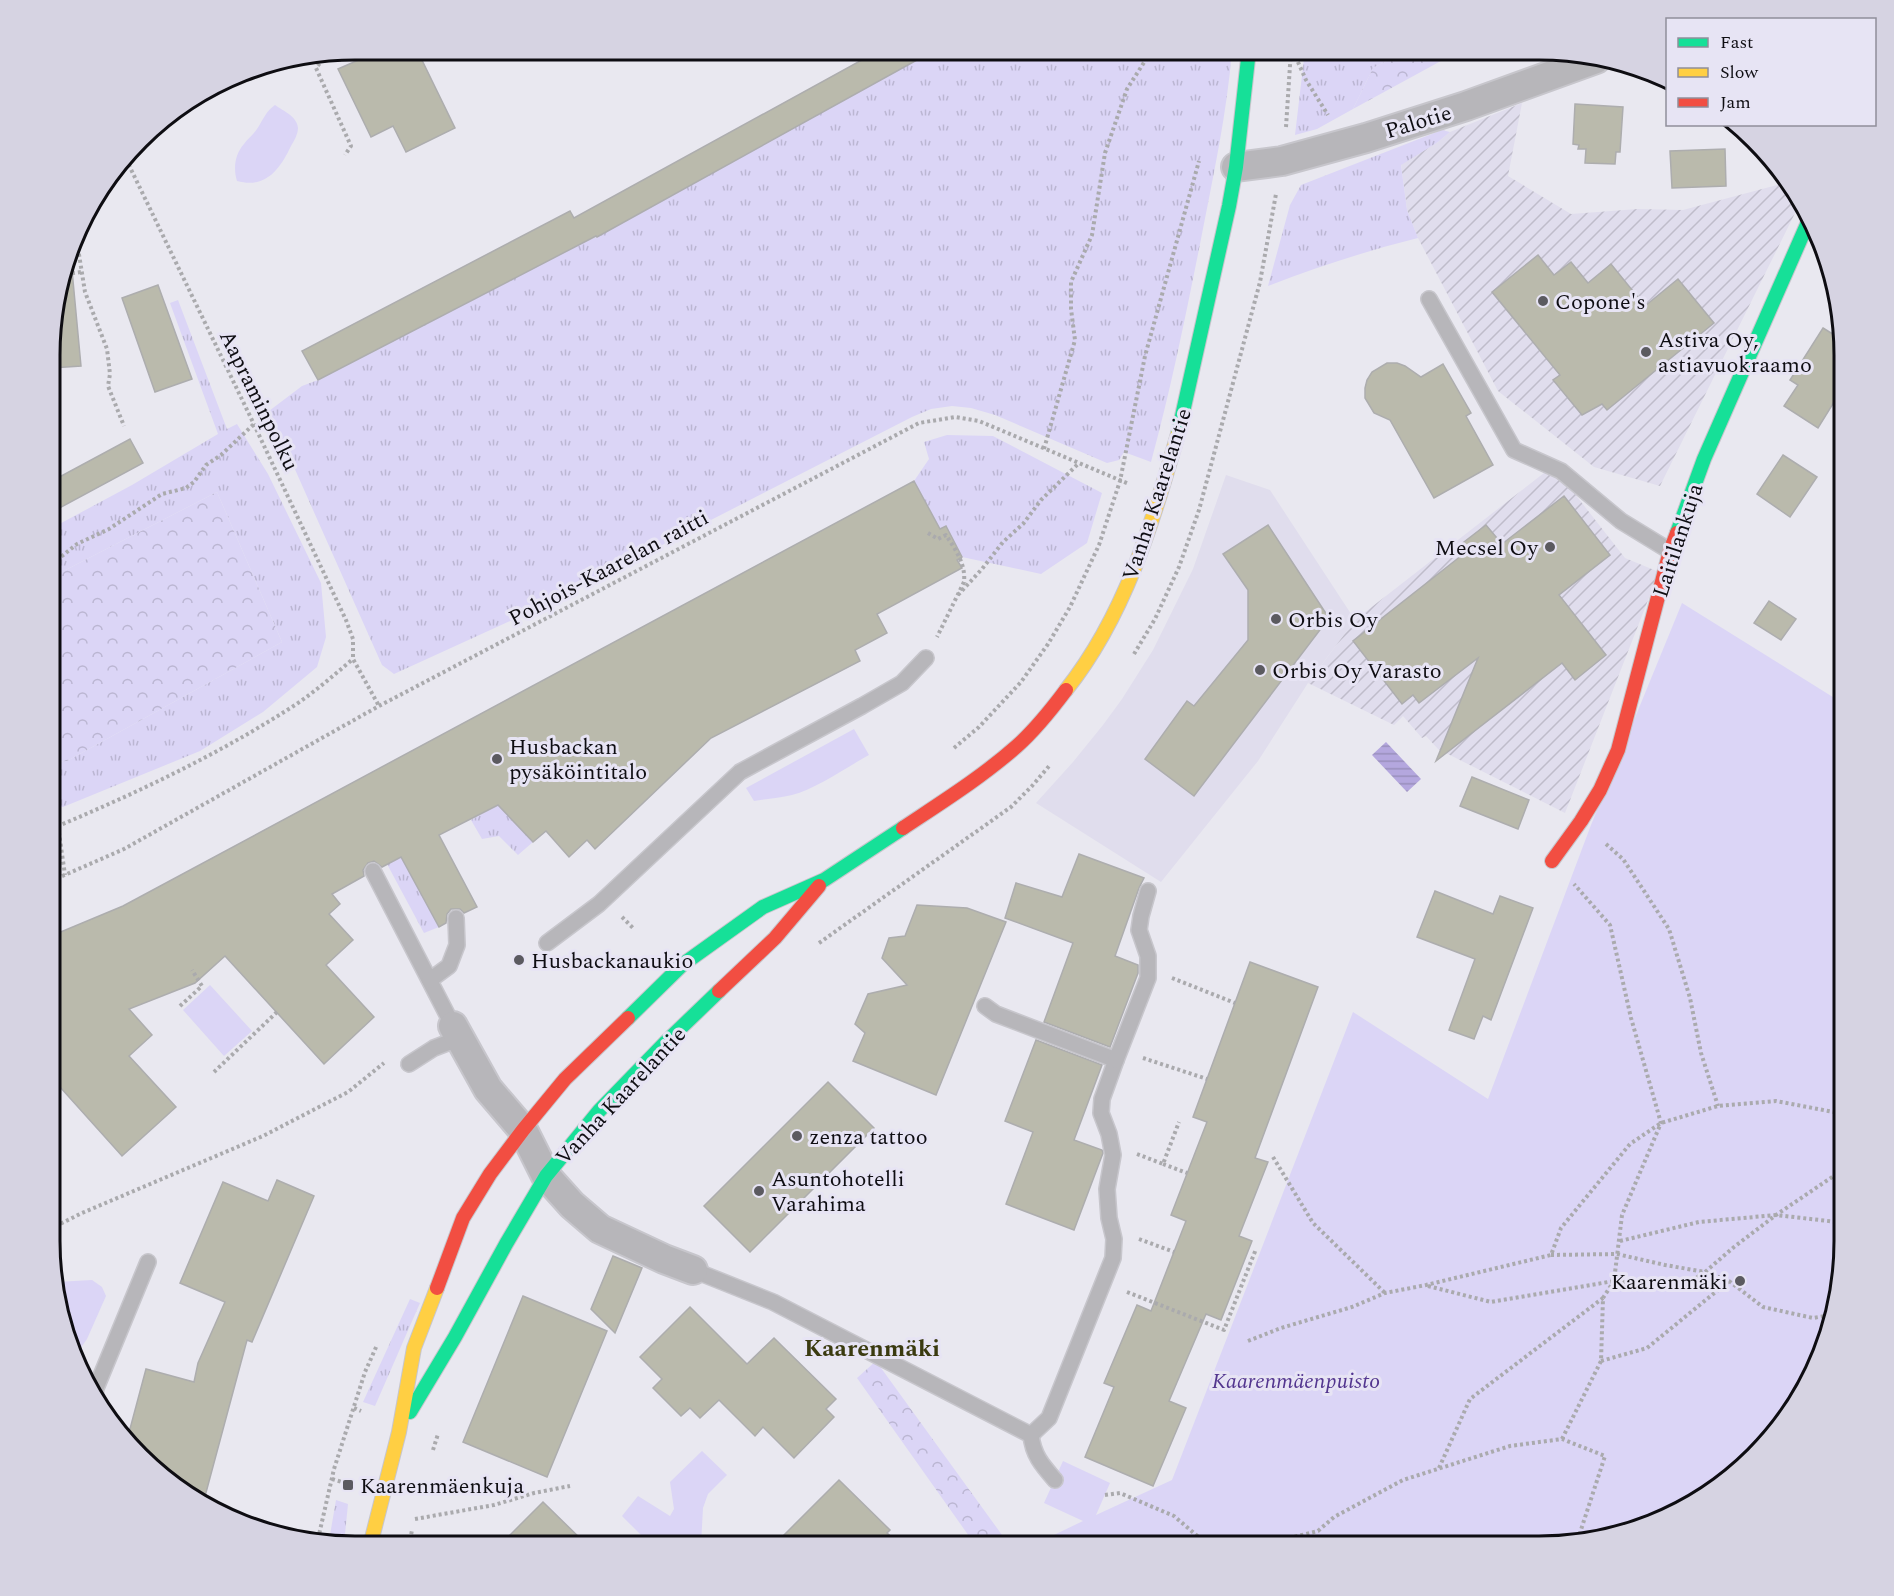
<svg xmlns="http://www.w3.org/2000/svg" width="1894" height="1596" font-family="Spectral,serif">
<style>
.built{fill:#e0dded}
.industrial{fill:url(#industrial-furrows)}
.grass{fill:url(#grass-tufts)}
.forest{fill:url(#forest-crowns)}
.green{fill:#dbd5f6}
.water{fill:url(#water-rules)}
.building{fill:#babaac;stroke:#adadae;stroke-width:1.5}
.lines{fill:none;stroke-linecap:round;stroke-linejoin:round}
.lane-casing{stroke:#c7c6cc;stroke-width:18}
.street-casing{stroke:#c7c6cc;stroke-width:32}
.fast-casing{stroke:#c7c6cc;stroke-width:16}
.slow-casing{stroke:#c7c6cc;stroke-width:16}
.jam-casing{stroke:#c7c6cc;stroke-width:16}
.path{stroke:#aaaaad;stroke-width:4;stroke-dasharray:3 3;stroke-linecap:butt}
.lane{stroke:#b7b6ba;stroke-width:15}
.street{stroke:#b7b6ba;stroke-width:28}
.fast{stroke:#16e098;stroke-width:14}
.slow{stroke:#ffcf43;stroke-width:14}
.jam{stroke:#f24e42;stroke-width:14}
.poi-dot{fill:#5b5a60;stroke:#e7e4f4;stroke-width:2}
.labels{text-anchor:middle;stroke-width:6;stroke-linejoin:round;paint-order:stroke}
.street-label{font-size:22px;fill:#0e0d12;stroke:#e7e4f4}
.poi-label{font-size:22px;fill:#0e0d12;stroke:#e7e4f4;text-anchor:start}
.park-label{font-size:22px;font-style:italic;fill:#53368f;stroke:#e7e4f4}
.neighbourhood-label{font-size:24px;font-weight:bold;fill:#3a3a10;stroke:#e7e4f4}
.rim{fill:none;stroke:#0e0d12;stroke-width:3}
</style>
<defs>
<pattern id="industrial-furrows" width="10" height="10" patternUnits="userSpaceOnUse" patternTransform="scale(1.5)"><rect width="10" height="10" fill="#e0dded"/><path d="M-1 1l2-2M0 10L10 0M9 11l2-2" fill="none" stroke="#bfbcca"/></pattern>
<pattern id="grass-tufts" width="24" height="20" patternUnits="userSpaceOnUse" patternTransform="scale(1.5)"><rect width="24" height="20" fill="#dbd5f6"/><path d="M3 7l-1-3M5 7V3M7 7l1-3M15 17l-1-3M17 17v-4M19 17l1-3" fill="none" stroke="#bbb6d2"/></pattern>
<pattern id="forest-crowns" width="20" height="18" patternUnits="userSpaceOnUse" patternTransform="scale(1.5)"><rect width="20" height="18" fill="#dbd5f6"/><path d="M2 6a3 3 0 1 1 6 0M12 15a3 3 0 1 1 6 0" fill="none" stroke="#bbb6d2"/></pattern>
<pattern id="water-rules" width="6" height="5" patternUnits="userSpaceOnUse" patternTransform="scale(1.5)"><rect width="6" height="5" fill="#b4a7de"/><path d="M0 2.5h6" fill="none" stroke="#9a8fbd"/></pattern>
</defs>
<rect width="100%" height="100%" fill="#e9e8f0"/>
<!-- built -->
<path class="built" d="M1226,475L1270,490L1355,620L1308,683L1258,761L1161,882L1036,803L1073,762L1103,725L1122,699L1153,650L1193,569Z"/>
<!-- industrial -->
<g class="industrial">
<path d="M1522,103L1508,176L1571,214L1638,209L1683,210L1785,183L1799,205L1660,486L1594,467L1498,391L1418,238L1407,210L1401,164L1438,142L1450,132Z"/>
<path d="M1553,466L1625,558L1659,572L1565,813L1438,749L1426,736L1422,738L1403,716L1394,725L1308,683L1355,620Z"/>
</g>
<!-- grass -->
<g class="grass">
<path d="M935,50H1232C1227,113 1213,177 1201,239C1186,314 1171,389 1151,462L1124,452L1119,460L1107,463L995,415L971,408L952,406L931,409L912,417L545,605L394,674L382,665L269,411L302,386L318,380L586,241L597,237Z"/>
<path d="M1305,50H1408L1373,68L1353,109L1317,129L1295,135Z"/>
<path d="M1442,130L1450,132L1438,142L1401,165L1407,210L1418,238C1366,251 1317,267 1268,286L1290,205L1301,185Z"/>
<path d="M178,300L227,429L237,424L268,474L321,583L326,637L317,667L263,712L200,751L63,807H51V762L67,761L282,642L217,492L52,577V528L132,485L218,434L170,303Z"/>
<path d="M947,435L993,436L1102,493L1087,543L1041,574L962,557L946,527L940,529L914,481L929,459L924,442Z"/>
<path d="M555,772L522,830L533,842L518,855L499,836L482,839L471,820Z"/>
<path d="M401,857L439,927L424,933L387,864Z"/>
<path d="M410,1299L420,1303L375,1406L363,1402Z"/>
<path d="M336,1500L348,1504L344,1544L329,1541Z"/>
</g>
<!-- forest -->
<g class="forest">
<path d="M1408,50H1461L1353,109L1373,68Z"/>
<path d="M217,492L282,642L67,761L51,762L52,577Z"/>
<path d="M876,1361L1010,1546H976L857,1378Z"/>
</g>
<!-- green -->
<g class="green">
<path d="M275,105C283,111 297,116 298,128C298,134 294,141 291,146C280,169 266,189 237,181C233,168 235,154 244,144C248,138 253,135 257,129C263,120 266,111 275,105Z"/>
<path d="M1682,603L1844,704V1241L1821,1358L1755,1457L1656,1523L1558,1546H1031L1083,1521L1044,1503L1063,1461L1110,1483L1096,1515L1172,1480L1353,1012L1488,1099L1591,825Z"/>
<path d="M854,729L869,755C847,767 816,789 792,795C780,798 767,799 754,801L746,788Z"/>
<path d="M210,985L252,1031L224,1056L183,1010Z"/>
<path d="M92,1280L102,1287L106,1296L87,1339L75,1356L56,1282Z"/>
<path d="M702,1451L727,1475L708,1494L703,1508L701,1545L700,1546H652L622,1516L638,1496L670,1516L674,1509L670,1482Z"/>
</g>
<!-- water -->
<path class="water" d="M1386,742L1421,779L1407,792L1372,755Z"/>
<!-- building -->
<g class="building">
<path d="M356,50H417L455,128L406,152L393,126L371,137L338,69L361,59Z"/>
<path d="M880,50H935L597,237L596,236L318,380L302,351L570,211L574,218Z"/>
<path d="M1575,104L1623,107L1620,152H1616L1615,164L1585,163L1586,149H1578L1579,145L1573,144Z"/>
<path d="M1725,149L1726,186L1672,188L1670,151Z"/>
<path d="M1538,255L1554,275L1571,262L1588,283L1611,264L1645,306L1678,279L1714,323L1607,410L1602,404L1582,415L1553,380L1560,375L1492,292Z"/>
<path d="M67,270H72L81,366L52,368V315Z"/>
<path d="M158,285L192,379L155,392L122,298Z"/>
<path d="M1823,328L1844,341V408L1834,402L1818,428L1784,406L1798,385L1790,380Z"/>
<path d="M1387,363H1397L1405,366L1421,377L1443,364L1471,413L1466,416L1493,465L1434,498L1390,420L1374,413L1365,398V388L1367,380L1372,372Z"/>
<path d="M130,439L143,463L52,512V481Z"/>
<path d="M1783,455L1817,477L1790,517L1757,494Z"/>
<path d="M914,481L940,529L946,526L962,557L957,560L962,568L877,614L887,633L855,650L860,661L711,738L595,849L587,840L569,857L546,831L533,842L498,805L439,835L477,907L464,913L460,909H451L447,914L446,923L439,927L401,857L382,867L374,861L368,863L363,870L364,876L332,894L340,904L329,914L353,940L326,965L374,1017L324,1064L225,956L195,983L129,1009L152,1035L129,1056L176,1107L122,1156L51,1077V936L123,906Z"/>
<path d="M1564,496L1610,555L1559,595L1606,655L1575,680L1562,663L1436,761L1478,658L1419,703L1413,695L1402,704L1353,641L1466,552L1460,545L1486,525L1502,544Z"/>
<path d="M1268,525L1329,618L1194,796L1145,759L1187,701L1194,706L1248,640V590L1223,554Z"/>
<path d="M1769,601L1796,619L1781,640L1754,623Z"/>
<path d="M1472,777L1529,800L1518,829L1460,806Z"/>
<path d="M1079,854L1144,878L1139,888L1115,956L1138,965V973L1110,1047L1044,1022L1073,943L1005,918L1016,883L1062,897Z"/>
<path d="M1435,891L1493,914L1500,896L1533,908L1491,1020L1483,1016L1474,1039L1449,1030L1475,959L1417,937Z"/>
<path d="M917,905L967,908L1006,922L936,1095L853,1061L865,1033L855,1024L868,994L907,985L882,958L889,938L905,936Z"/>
<path d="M1250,962L1318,987L1255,1158L1268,1162L1239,1236L1252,1241L1221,1320L1206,1314L1169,1401L1186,1408L1153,1486L1085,1457L1114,1387L1104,1383L1137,1305L1151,1311L1186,1221L1171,1215L1207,1122L1193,1117Z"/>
<path d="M1036,1040L1102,1065L1074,1140L1102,1150L1103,1153L1074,1230L1006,1204L1033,1132L1005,1121Z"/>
<path d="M828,1082L874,1128L750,1252L704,1206Z"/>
<path d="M277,1180L314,1196L252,1342L247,1340L204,1500L139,1457L127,1440L146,1369L194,1382L198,1363L225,1302L180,1283L223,1182L268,1201Z"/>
<path d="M613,1256L642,1268L615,1333L591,1309Z"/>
<path d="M523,1296L607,1331L547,1477L463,1442Z"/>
<path d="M690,1307L747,1364L774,1338L836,1399L826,1409L834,1417L794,1458L763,1427L755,1436L719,1400L700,1418L690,1408L681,1416L653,1388L662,1379L640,1357Z"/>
<path d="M839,1480L890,1530L887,1533L902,1546H773Z"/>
<path d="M543,1502L588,1546H499Z"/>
</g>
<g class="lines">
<!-- lane casing -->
<g class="lane-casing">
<g id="lane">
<path d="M1429,299L1514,450L1561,471L1621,521L1670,551"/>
<path d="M373,871L453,1026"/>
<path d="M547,943L599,904L740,772L862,706L902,683L926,658"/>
<path d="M430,980L449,966L457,945L456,918"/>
<path d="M985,1006L996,1014L1116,1060L1102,1099L1101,1113L1109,1134L1113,1155L1107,1189L1109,1218L1114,1239L1113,1258L1049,1418L1031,1435"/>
<path d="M1116,1060L1148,978V956L1139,930L1141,916L1148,891"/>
<path d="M409,1064L434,1048L460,1038"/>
<path d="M693,1270L773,1302L1031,1435C1033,1455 1042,1465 1055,1480"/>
<path d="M95,1395L96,1388L148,1262"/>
</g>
</g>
<!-- street casing -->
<g class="street-casing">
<g id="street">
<path d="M1236,167L1282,161L1366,138L1466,106L1596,59"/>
<path d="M453,1026L488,1089L523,1130L546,1176L572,1205L600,1229L664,1259L693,1270"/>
</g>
</g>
<!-- fast casing -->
<g class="fast-casing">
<g id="fast">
<path d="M1178,434L1229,206L1236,167L1249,50"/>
<path d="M1677,533L1704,459L1809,220"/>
<path d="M628,1018L682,965L763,907L824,880L903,828"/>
<path d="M410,1412L455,1337L506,1244L546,1176L599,1111L666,1042L719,991"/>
</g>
</g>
<!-- slow casing -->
<g class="slow-casing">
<g id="slow">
<path d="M1066,690C1125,616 1152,524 1178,434"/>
<path d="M370,1546L399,1432L414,1348L437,1288"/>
</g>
</g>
<!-- jam casing -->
<g class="jam-casing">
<g id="jam">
<path d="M903,828C942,802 982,777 1017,746C1035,730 1051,710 1066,690"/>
<path d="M1552,861L1581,821L1600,790L1618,750L1670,551L1677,533"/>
<path d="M719,991L775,938L819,886"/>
<path d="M437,1288L463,1218L490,1174L523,1130L565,1079L628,1018"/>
</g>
</g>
<!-- path -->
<g class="path">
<path d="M1293,51L1306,80L1328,115"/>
<path d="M327,54L316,68L351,146L345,155"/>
<path d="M1286,127L1291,50"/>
<path d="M126,159L250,416L346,620L353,639V659L379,706"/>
<path d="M77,242L85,292L107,349L110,374L108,386L124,426"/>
<path d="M66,274L81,272"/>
<path d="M1044,449L1075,340L1071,309V282L1092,235L1105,153L1127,89L1152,50"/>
<path d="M928,533L938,539L946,535C955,549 966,564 964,582L937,637"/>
<path d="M52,564L77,544L109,529L162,494L186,488L194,482L206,465L221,455L254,424"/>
<path d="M958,595L982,569L1003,542L1023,524L1041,500L1079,463"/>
<path d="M1134,654L1155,619L1179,567L1199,510L1260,282L1276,194"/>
<path d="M954,748L979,727L1021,682L1048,644L1070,607L1099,545L1120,481L1145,356L1199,161"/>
<path d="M51,826H58C139,792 221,753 295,705C316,691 334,675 353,659"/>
<path d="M58,826L65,875"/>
<path d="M1606,844L1623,859L1669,929L1690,998L1701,1053L1718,1106"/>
<path d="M51,881L124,849L379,706L919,423L955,417L979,421L1129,484"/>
<path d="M622,917L633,928"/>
<path d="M819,943L1011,807L1032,786L1050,765"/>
<path d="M1172,978L1235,1003"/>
<path d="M180,1006L202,986L192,970"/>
<path d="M1143,1058L1207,1079"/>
<path d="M214,1072L277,1012"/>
<path d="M1137,1154L1163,1164L1179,1122"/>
<path d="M1273,1157L1313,1223L1385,1293"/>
<path d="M1163,1164L1187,1173"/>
<path d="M1837,1222L1844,1227"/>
<path d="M50,1229L82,1213L263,1136L348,1092L384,1063"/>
<path d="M1139,1239L1174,1252"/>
<path d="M1620,1241L1699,1222L1776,1215L1837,1222L1844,1216"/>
<path d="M1551,1255L1617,1254L1665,1265L1705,1272L1734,1247L1776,1215L1844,1169"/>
<path d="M1428,1286L1491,1302L1614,1281L1680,1289L1705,1272L1729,1281L1763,1307L1813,1318L1830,1315"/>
<path d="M1127,1292L1224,1330L1256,1249"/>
<path d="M1248,1341L1281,1328L1352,1307L1385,1293L1426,1285L1551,1255L1561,1228L1630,1144L1661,1123L1718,1106L1776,1101L1844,1114"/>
<path d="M1601,1361L1647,1348L1729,1281"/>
<path d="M354,1408L361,1411"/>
<path d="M1562,1439L1601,1361L1603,1298L1614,1281L1622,1215L1661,1123L1631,1018L1610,925L1574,884"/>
<path d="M433,1450L438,1434"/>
<path d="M1439,1468L1470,1399L1603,1298"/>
<path d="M332,1479L342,1482"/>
<path d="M1105,1495L1120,1493L1174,1516L1209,1546"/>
<path d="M415,1519L494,1505L534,1493L570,1486"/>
<path d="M318,1539L334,1469L365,1372L377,1345"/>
<path d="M409,1546L412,1530"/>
<path d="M1267,1546L1269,1543L1318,1531L1334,1517L1403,1480L1510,1446L1562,1439L1605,1456L1577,1542"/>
</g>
<!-- lane -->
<use href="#lane" class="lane"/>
<!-- street -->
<use href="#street" class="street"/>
<!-- fast -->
<use href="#fast" class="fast"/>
<!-- slow -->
<use href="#slow" class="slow"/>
<!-- jam -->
<use href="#jam" class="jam"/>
</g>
<!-- markers -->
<g class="poi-dot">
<circle cx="1543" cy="301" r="6"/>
<circle cx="1646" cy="352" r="6"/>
<circle cx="1550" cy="547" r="6"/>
<circle cx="1276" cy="619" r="6"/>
<circle cx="1260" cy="670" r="6"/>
<circle cx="497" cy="759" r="6"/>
<circle cx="519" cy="960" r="6"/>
<circle cx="797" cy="1136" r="6"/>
<circle cx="759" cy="1191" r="6"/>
<circle cx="1740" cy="1281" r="6"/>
<rect x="342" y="1479" width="12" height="12" rx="3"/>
</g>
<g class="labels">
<!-- street labels -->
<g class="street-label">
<text transform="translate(1418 121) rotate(-17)" y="8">Palotie</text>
<text transform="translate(260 400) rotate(64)" y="8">Aapraminpolku</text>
<text transform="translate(1156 494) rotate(-72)" y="8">Vanha Kaarelantie</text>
<text transform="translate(1677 540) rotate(-72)" y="8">Laitilankuja</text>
<text transform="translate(608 567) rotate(-28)" y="8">Pohjois-Kaarelan raitti</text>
<text transform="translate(620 1095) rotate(-47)" y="8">Vanha Kaarelantie</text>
</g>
<!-- poi labels -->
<g class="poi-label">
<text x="1555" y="309">Copone's</text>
<text x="1658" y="347">Astiva Oy,<tspan x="1658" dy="25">astiavuokraamo</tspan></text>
<text x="1538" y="555" text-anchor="end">Mecsel Oy</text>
<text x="1288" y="627">Orbis Oy</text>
<text x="1272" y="678">Orbis Oy Varasto</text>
<text x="509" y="754">Husbackan<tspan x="509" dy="25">pysäköintitalo</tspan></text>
<text x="531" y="968">Husbackanaukio</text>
<text x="809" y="1144">zenza tattoo</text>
<text x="771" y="1186">Asuntohotelli<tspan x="771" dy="25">Varahima</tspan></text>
<text x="1728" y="1289" text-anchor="end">Kaarenmäki</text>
<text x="360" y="1493">Kaarenmäenkuja</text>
</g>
<!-- park labels -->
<g class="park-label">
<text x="1296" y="1388">Kaarenmäenpuisto</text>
</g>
<!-- neighbourhood labels -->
<g class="neighbourhood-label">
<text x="872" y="1356">Kaarenmäki</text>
</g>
</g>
<!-- crop -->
<path d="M0 0H1894V1596H0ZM355 60H1539A295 295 0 0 1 1834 355V1241A295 295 0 0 1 1539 1536H355A295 295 0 0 1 60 1241V355A295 295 0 0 1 355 60Z" fill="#d6d3e2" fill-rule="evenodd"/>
<path class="rim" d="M355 60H1539A295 295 0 0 1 1834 355V1241A295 295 0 0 1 1539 1536H355A295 295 0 0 1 60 1241V355A295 295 0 0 1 355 60Z"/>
<!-- legend -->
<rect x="1666" y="18" width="210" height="108" fill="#e7e4f4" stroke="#908e9a" stroke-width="1.5"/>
<rect x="1678" y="38" width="30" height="9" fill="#16e098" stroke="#908e9a" stroke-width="1.5"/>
<text x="1720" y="48" font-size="18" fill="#0e0d12">Fast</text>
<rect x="1678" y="68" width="30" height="9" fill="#ffcf43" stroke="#908e9a" stroke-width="1.5"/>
<text x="1720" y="78" font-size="18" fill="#0e0d12">Slow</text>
<rect x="1678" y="98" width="30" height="9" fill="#f24e42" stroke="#908e9a" stroke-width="1.5"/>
<text x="1720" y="108" font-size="18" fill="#0e0d12">Jam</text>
</svg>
